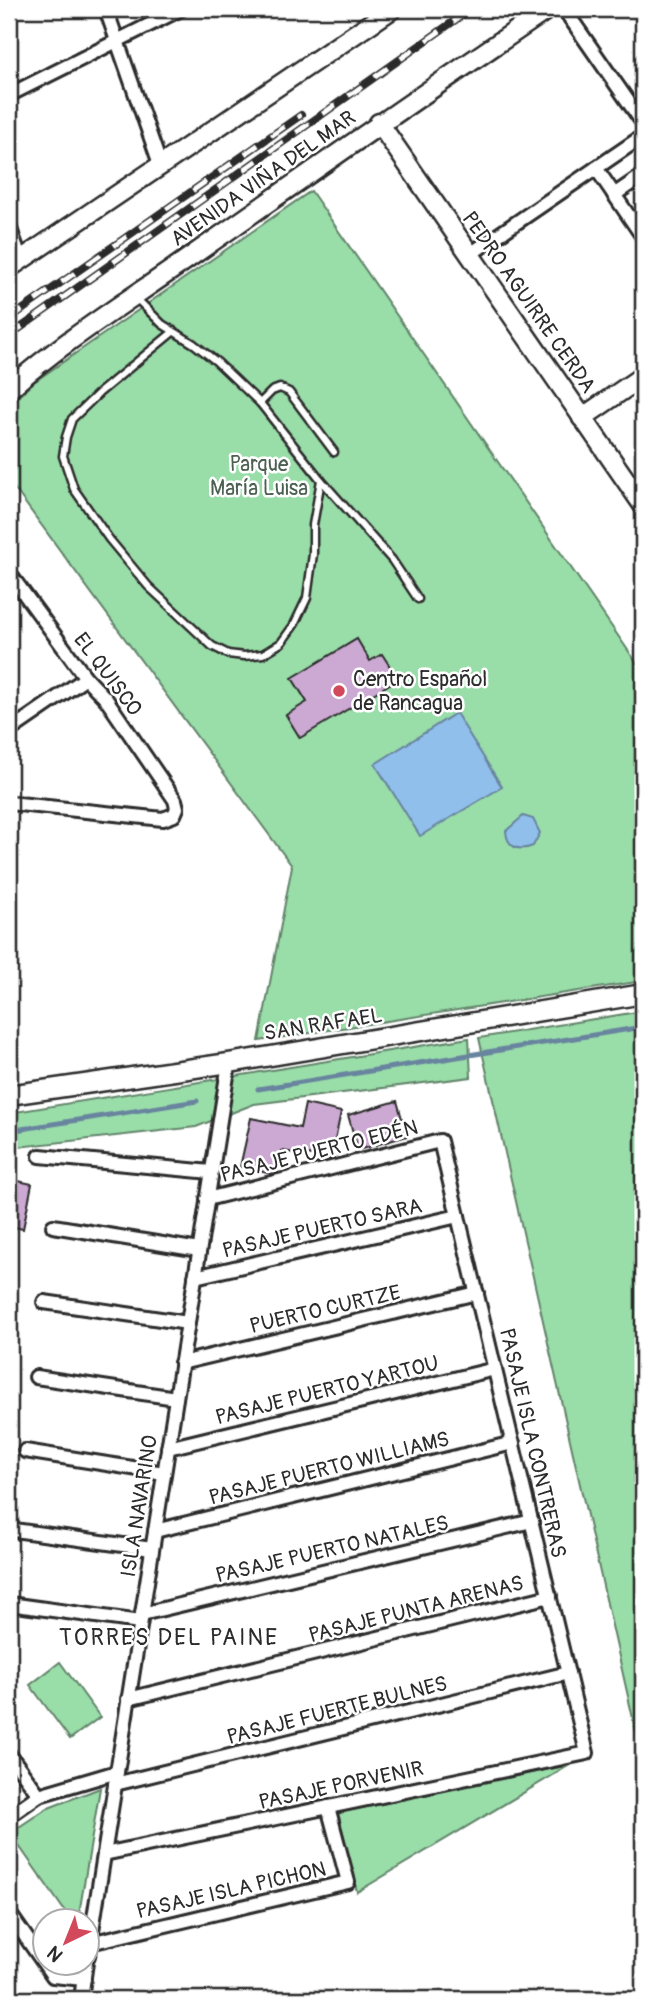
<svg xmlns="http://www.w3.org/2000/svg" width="652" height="2008" font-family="Pangolin,sans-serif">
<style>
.green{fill:#99dda9;stroke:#62846a;stroke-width:2}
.water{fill:#90bfeb;stroke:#68849e;stroke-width:2}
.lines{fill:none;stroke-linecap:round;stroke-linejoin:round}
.stream{stroke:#68849e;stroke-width:5}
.building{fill:#cca9d3;stroke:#2b2b2b;stroke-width:2}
.lane-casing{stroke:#2b2b2b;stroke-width:11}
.street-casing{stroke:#2b2b2b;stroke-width:18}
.secondary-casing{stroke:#2b2b2b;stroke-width:23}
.lane{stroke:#fff;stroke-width:6}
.street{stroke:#fff;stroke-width:12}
.secondary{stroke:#fff;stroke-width:18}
.rail-casing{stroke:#2b2b2b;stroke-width:8}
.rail{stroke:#fff;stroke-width:5;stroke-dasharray:16;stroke-linecap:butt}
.poi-dot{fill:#d1495b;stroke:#fff;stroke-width:2.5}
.labels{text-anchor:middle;stroke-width:5;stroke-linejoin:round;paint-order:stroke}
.street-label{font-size:21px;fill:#2b2b2b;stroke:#fff}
.park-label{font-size:21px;fill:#4c6051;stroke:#fff}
.poi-label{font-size:21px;fill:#2b2b2b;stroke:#fff;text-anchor:start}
.neighbourhood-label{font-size:23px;letter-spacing:2px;fill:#2b2b2b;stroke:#fff}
</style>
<rect width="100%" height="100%" fill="#fff"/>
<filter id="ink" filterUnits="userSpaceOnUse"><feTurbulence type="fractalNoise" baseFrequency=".0143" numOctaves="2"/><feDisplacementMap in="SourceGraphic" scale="14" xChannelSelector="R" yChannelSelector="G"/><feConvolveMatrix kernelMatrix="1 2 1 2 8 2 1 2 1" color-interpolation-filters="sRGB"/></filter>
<g filter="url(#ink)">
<!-- green -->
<g class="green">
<path d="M311,191L643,672V981L259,1041L292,866L9,481V405L34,382Z"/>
<path d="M643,1011V1743L639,1745L479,1038Z"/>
<path d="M469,1038L471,1077L254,1104L196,1127L9,1148V1113Z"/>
<path d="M60,1662L100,1717L70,1739L30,1685Z"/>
<path d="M570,1765L357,1892L338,1813Z"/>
<path d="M100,1788L78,1920H71L10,1833L46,1809Z"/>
</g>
<!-- water -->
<g class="water">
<path d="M456,713L502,787L420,836L375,764Z"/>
<path d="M523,816L533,819L540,833L533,846C518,852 507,847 506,831Z"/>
</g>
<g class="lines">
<!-- stream -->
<g class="stream">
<path d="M258,1089L643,1027"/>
<path d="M9,1131L197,1101"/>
</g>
</g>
<!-- building -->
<g class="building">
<path d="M357,639L370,661L382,654L398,679L300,738L286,715L307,702L292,678Z"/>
<path d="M397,1101L407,1136L358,1150L348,1115Z"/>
<path d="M305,1104L341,1112L331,1159L282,1151L277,1173L272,1174L240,1167L251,1118L300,1128Z"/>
<path d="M9,1179L32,1184L23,1229L9,1226Z"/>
</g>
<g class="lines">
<!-- lane casing -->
<g class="lane-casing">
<g id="lane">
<path d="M136,298L162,324L194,344L217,362L260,403L321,480L392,560L418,599"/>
<path d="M173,332L99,393L72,419L66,437L63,456L74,489L109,539L148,586L212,646L228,654L244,656L263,654L281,643L294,625L307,598L313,554V525L321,480"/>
<path d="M260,403L272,391L280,388L289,392L334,452"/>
</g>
</g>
<!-- street casing -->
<g class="street-casing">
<g id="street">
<path d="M106,9L161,167"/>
<path d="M564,9L643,123"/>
<path d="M9,95L181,9"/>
<path d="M596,168L643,237"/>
<path d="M614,195L643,175"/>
<path d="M9,226L21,260"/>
<path d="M469,255L643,136"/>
<path d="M9,573L86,678L106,699L175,800L177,808L174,815L163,819L9,803"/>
<path d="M9,731L86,678"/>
<path d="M40,1156L211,1172"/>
<path d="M53,1226L199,1250"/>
<path d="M195,1277L458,1216"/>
<path d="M44,1302L188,1323"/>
<path d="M181,1363L477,1293"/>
<path d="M36,1377L176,1398"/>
<path d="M168,1448L495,1369"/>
<path d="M25,1451L164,1473"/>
<path d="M14,1530L152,1549"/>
<path d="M155,1531L513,1443"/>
<path d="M9,1604L140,1622"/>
<path d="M142,1614L532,1521"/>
<path d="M128,1699L550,1596"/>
<path d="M9,1754L39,1795"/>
<path d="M115,1784L568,1673"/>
<path d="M9,1816L39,1795L117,1772"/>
<path d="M104,1854L587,1753L440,1141L207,1199"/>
<path d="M9,1913L53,1976L84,1979"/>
<path d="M90,1943L348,1882L328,1807"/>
<path d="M88,1956L229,1063"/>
<path d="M81,1999L86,1962"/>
</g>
</g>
<!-- secondary casing -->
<g class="secondary-casing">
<g id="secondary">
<path d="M379,123L643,505"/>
<path d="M9,268L392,9"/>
<path d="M9,389C66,339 131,299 193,255C311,172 429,90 548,9"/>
<path d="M582,418L643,376"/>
<path d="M9,1095L229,1063L643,994"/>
</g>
</g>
<!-- lane -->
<use href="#lane" class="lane"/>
<!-- street -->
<use href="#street" class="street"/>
<!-- secondary -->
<use href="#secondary" class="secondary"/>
<!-- rail casing -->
<g class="rail-casing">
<g id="rail">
<path d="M9,319L301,115"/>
<path d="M9,336L471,9"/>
</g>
</g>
<!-- rail -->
<use href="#rail" class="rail"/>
</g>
</g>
<!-- markers -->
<circle class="poi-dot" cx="339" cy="691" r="7"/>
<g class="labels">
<!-- street labels -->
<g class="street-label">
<text transform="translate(263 178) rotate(-35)" y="7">AVENIDA VIÑA DEL MAR</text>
<text transform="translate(529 302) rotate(55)" y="7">PEDRO AGUIRRE CERDA</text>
<text transform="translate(108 674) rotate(53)" y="7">EL QUISCO</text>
<text transform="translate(323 1024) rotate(-9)" y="7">SAN RAFAEL</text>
<text transform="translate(319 1151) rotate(-14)" y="7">PASAJE PUERTO EDÉN</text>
<text transform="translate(322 1228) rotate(-13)" y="7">PASAJE PUERTO SARA</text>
<text transform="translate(325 1309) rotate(-13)" y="7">PUERTO CURTZE</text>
<text transform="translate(327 1390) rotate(-14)" y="7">PASAJE PUERTO YARTOU</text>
<text transform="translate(533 1443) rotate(77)" y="7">PASAJE ISLA CONTRERAS</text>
<text transform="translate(329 1468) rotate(-14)" y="7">PASAJE PUERTO WILLIAMS</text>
<text transform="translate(139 1506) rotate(-81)" y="7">ISLA NAVARINO</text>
<text transform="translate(332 1549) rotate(-13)" y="7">PASAJE PUERTO NATALES</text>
<text transform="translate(416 1609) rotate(-14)" y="7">PASAJE PUNTA ARENAS</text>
<text transform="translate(337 1710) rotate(-14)" y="7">PASAJE FUERTE BULNES</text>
<text transform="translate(341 1785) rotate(-12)" y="7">PASAJE PORVENIR</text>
<text transform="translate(231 1890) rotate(-13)" y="7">PASAJE ISLA PICHON</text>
</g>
<!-- park labels -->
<g class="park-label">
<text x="259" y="471">Parque<tspan x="259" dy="24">María Luisa</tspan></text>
</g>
<!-- poi labels -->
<g class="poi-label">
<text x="353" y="686">Centro Español<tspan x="353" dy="24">de Rancagua</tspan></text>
</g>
<!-- neighbourhood labels -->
<g class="neighbourhood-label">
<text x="169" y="1645">TORRES DEL PAINE</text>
</g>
</g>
<!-- margin -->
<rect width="652" height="2008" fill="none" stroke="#fff" stroke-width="35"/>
<rect x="18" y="18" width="617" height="1973" fill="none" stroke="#2b2b2b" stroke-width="2.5" filter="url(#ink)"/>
<!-- north arrow -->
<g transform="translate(66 1942) rotate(223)"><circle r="33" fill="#ffffff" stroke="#aaaaaa" stroke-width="2"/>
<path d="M0-5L12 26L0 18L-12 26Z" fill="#d1495b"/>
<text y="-10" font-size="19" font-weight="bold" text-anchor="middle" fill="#2b2b2b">N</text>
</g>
</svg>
